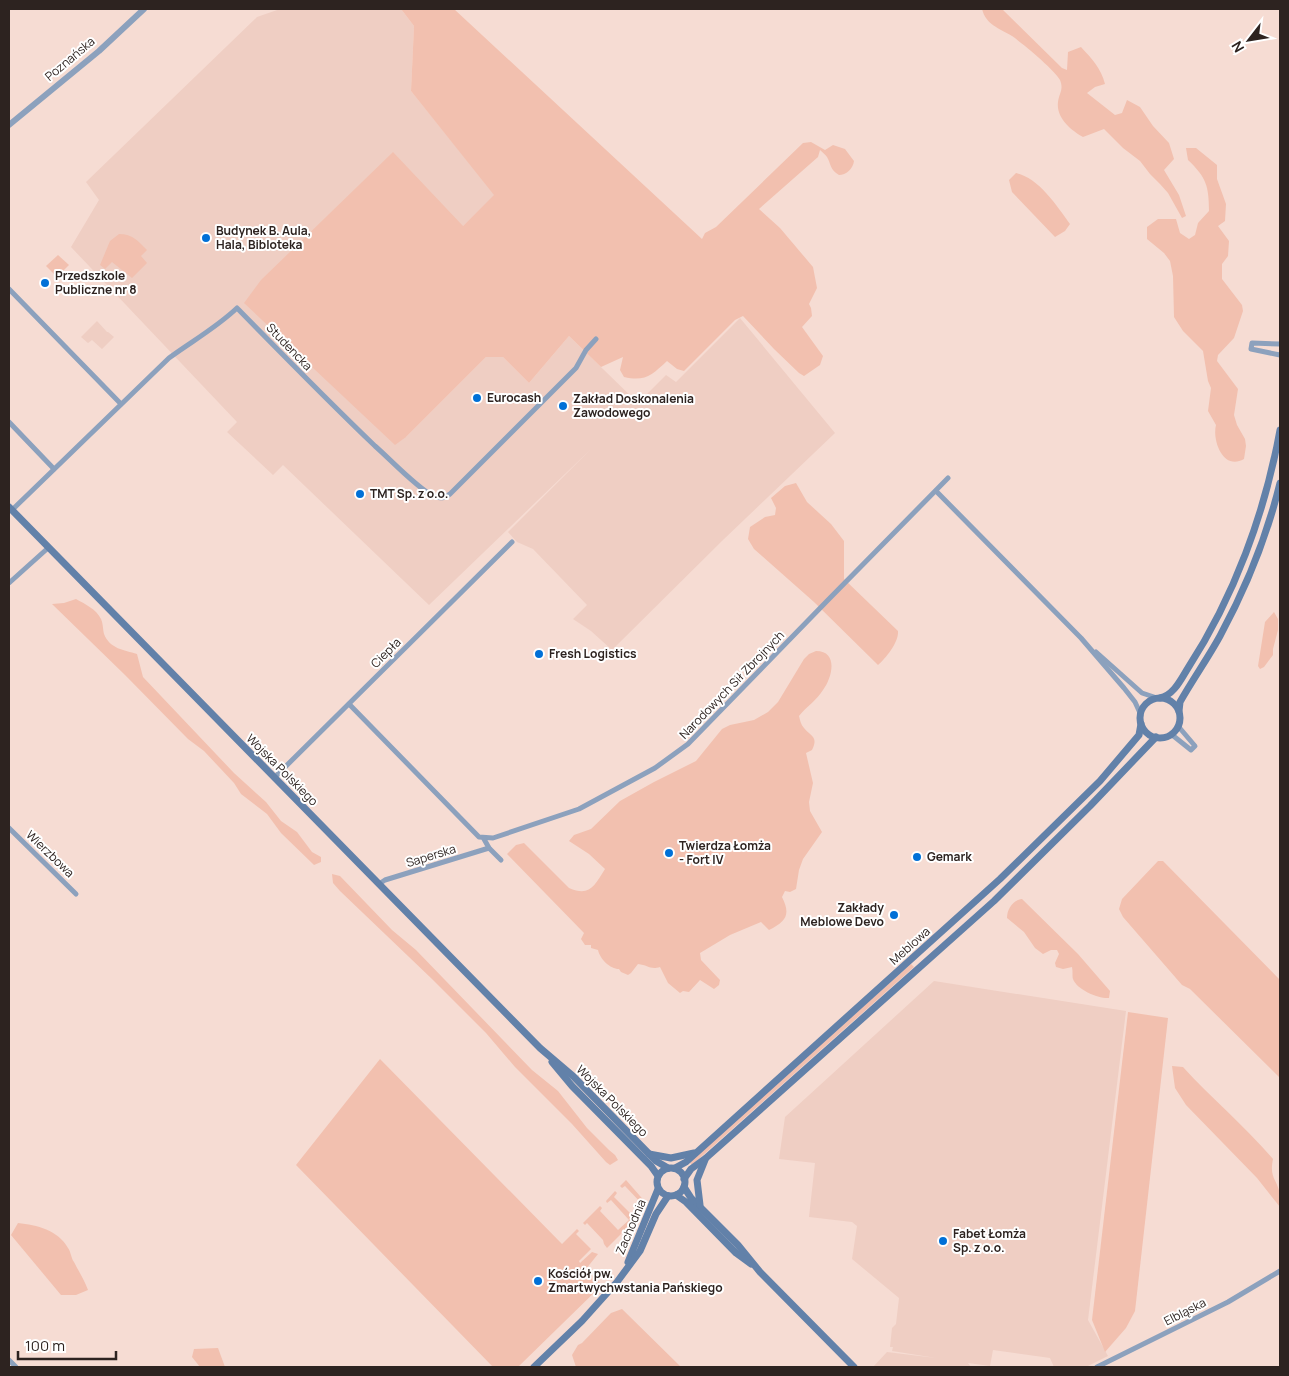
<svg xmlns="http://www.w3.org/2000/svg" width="1289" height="1376" font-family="Manrope,sans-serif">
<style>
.built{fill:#efcec3}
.green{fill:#f2c0af}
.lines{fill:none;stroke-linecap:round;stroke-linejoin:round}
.minor{stroke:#8ca1bd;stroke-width:5}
.tertiary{stroke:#8ca1bd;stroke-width:6}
.secondary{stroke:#6281a9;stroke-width:7}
.poi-dot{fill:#0170d7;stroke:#fff;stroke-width:2}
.labels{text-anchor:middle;stroke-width:4;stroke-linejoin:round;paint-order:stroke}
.street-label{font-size:12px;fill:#2d2320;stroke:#fff}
.poi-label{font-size:12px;font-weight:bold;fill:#2d2320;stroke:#fff;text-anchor:start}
</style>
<rect width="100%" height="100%" fill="#f6dcd3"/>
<!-- built -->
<g class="built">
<path d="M280,9H401L414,26L411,91L495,195L463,226L406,437L486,357H503L529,383L569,336L638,403L666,375L676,382L740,318L835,433L723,540L612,650L591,631L573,619L587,605L533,549L517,542L508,532L591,449L429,605L283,465L273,475L227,432L237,422L71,247L99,200L86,182L257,17Z"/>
<path d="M97,321L107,332H108L114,337L102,349L92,340L88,343L81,337Z"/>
<path d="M934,981L1126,1011L1088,1320L1108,1356L1086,1367H1054L1050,1358L993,1350L990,1366L968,1363L971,1367H873L887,1352L936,1358L892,1351L893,1347H890L892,1328L896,1324L899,1298L852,1259L857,1226L852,1222L809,1217L815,1163L779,1159L785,1117Z"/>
</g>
<!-- green -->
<g class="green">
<path d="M401,9H454L702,239L705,233L716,227L803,143L811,142L825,150L833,145L845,149L854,161C853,169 846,175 839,175C830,170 831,164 827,157C825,154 822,152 820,150L818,157L759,209L780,228L813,267L817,288L809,304L811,308L812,316L802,327L823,356L820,365L804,376L799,373L774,349L743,316L735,320L684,371L677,369L667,361C652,375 645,382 624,377L620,370L623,357L601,367L569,336L529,383L503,357H486L406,437L395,445L244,303L261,280L393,152L463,226L494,195L411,91L414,26Z"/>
<path d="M982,9H1002L1062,68L1067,70L1068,52L1081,47C1092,59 1101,68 1105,84L1095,87L1087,93L1115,115L1122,113L1127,100L1140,107L1153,126L1169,143L1174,159L1164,170L1179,195L1186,216L1182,218L1168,193L1160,184L1150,174L1140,161L1123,148L1104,129L1083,137C1071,130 1056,118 1058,102C1059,93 1064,90 1060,80C1056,71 1021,42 1012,36C999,28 986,25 982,9Z"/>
<path d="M1186,148H1196L1217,165V179L1226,204L1225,221L1218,226L1229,241L1228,256L1222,264V279L1242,305L1243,311L1234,338L1218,355L1217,361L1238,389L1234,415L1237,425L1245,439L1246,446L1244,459C1223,471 1212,440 1216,425L1208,411L1211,388L1208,381L1203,351L1183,331L1174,317L1173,276L1170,261L1164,253L1147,239V227L1158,219H1176L1180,233L1189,239L1195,235L1198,223L1209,211C1209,186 1206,177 1188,160Z"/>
<path d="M1016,173C1039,178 1057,206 1070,224L1065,231L1055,237L1012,192L1009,180Z"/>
<path d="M119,234C133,234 138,241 147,250L141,256L147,263L132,278L112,262L105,269L100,265L110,241Z"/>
<path d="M58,255L69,265L57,277L46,266Z"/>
<path d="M796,483L807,502L831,524L844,541V579L898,631C899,642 886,658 878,665L814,602L754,549L748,539L750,527L765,517L775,515L776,508L771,498L785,486Z"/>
<path d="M76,599C85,604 96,609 101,619C103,623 103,630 104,634C110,649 124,650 137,654L143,677L234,773L266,802L281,821L297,832L312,852L321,857V862L314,865L281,833L267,814L241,794L234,783L204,751L188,739L125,675L52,604L64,603Z"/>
<path d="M1274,612L1278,619V630L1273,649V655L1264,667L1260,669L1258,666L1265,622Z"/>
<path d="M816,651C839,651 832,678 823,690C817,700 806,707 799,716C800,720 801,725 804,728C810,736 819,736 812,750L806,753L813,783L809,802L810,811L822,832L803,859L799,870L796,889L790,892L785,891L782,897C791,915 786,921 769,930L761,922L730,935L700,953L701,960L720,980L719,985L714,989L700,980L689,992L683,991L680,993L668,983L660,967C650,970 648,965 638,964L631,973L628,975L621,972L619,969C610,969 600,959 598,950L591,948V945H585L581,939L584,933L507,854L516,845L524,843L569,888C590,897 594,886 605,869L589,854L569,841L574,835L591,829L620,801L654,782L696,761L722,729L730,725L754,720L768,712L778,702L804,659L809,654Z"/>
<path d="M1158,861H1163L1280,980V1078L1190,989L1182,985L1123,917L1119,909L1122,899Z"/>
<path d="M332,874L340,876L392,930L416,950L532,1070L558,1091L587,1128L609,1150L615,1155L618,1160L610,1165L606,1162L572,1124L515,1067L486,1033L432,979L340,891L333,883Z"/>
<path d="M1022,899L1078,954L1110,991L1109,998C1099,999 1077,990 1073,979C1072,976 1073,971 1072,967L1063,969L1056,967L1055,963L1059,954L1057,950H1051L1043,954L1035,948L1024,932L1007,918C1007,909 1013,900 1022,899Z"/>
<path d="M911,964L914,967L692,1165L689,1162Z"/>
<path d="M1128,1012L1168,1018L1135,1311L1126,1328L1105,1352L1092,1320Z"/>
<path d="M380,1059L562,1244L577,1229L579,1231L576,1234L591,1249L579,1261L580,1263L592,1252L598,1254L586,1269L602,1285L518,1367H493L296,1165Z"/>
<path d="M1172,1066L1183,1067C1212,1099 1245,1126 1273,1159C1269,1178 1277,1179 1280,1194C1281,1198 1280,1203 1280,1207L1257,1178L1186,1105L1175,1088Z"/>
<path d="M626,1180L647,1204L638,1217L607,1248L604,1244L603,1240L587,1223L585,1225L583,1223L600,1206L602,1208L600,1211L618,1230L629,1220L611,1200L607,1203L606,1201L615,1191L617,1193L614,1197L633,1216L644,1206L625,1186L622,1188L620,1186Z"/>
<path d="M18,1223C37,1225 58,1230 68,1248C71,1252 71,1258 74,1262C79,1272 84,1279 88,1290L76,1295H61L11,1235Z"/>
<path d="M622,1309L681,1367H576L572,1355L578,1345L582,1343L611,1313Z"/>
<path d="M218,1348L225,1367H200L192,1357L194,1349Z"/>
</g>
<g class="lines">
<!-- minor -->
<g class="minor">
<path d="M9,289L121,404"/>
<path d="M1280,344L1252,343L1251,349L1280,355"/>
<path d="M9,422L54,469"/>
<path d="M936,491L1081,638L1124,688L1135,702L1141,715"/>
<path d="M12,510L169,358C192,341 216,328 237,308C283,355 328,401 375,446C390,459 416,487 433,496C439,499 445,498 450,494L576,368L586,350L596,339"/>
<path d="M9,583L48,548"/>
<path d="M1096,652L1142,693L1157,698"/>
<path d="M349,704L479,837L493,838L579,809L655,768L688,744L827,601L948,478"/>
<path d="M1171,734L1191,750L1195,746L1178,726"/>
<path d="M274,778L512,542"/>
<path d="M9,828L76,894"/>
<path d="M484,839L489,848L501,860"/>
<path d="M379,884L385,880L489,848"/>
<path d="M9,1360L16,1367"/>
<path d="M1097,1367L1228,1302L1280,1271"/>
</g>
<!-- tertiary -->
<path class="tertiary" d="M9,125L99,51L144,9"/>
<!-- secondary -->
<g class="secondary">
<path d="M9,507L540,1048L574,1077L656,1161L668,1168"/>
<path d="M1160,698C1174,695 1181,679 1188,668C1234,597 1265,513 1280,430"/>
<circle cx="1160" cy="718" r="20"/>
<path d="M1179,711L1180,702C1193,679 1208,658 1220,636C1246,588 1267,536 1280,483"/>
<path d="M552,1062L572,1086L651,1166L658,1176"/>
<path d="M649,1154L671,1158L694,1153"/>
<circle cx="671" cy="1182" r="14"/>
<path d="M675,1168L686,1162L1000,879L1100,781L1139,735L1141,724"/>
<path d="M684,1179L691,1169L706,1158L994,901L1090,806L1156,737"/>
<path d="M684,1187L691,1198L738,1245L760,1272L854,1367"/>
<path d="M676,1195L686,1202L736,1253L751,1264"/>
<path d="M700,1205L697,1180L705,1160"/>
<path d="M628,1262L658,1189"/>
<path d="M534,1367L582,1321L617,1282L640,1251L656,1214L668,1196"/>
</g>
</g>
<!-- markers -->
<g class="poi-dot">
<circle cx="206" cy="238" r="5"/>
<circle cx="45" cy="283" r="5"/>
<circle cx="477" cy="398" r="5"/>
<circle cx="563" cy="406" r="5"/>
<circle cx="360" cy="494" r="5"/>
<circle cx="539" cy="654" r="5"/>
<circle cx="669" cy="853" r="5"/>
<circle cx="917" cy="857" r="5"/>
<circle cx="894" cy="915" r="5"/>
<circle cx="943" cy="1241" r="5"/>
<circle cx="538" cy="1281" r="5"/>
</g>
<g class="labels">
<!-- street labels -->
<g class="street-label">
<text transform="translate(70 59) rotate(-40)" y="4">Poznańska</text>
<text transform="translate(289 347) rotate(46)" y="4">Studencka</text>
<text transform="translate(386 653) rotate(-45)" y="4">Ciepła</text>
<text transform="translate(732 685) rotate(-46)" y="4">Narodowych Sił Zbrojnych</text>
<text transform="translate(282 770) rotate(45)" y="4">Wojska Polskiego</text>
<text transform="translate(50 854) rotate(44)" y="4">Wierzbowa</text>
<text transform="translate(431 856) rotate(-17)" y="4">Saperska</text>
<text transform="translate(910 946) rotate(-42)" y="4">Meblowa</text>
<text transform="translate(612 1101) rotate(45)" y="4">Wojska Polskiego</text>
<text transform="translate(631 1227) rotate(-67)" y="4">Zachodnia</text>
<text transform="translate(1185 1312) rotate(-27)" y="4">Elbląska</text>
</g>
<!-- poi labels -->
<g class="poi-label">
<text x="216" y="235">Budynek B. Aula,<tspan x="216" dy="14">Hala, Bibloteka</tspan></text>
<text x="55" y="280">Przedszkole<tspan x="55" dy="14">Publiczne nr 8</tspan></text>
<text x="487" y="402">Eurocash</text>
<text x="573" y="403">Zakład Doskonalenia<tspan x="573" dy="14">Zawodowego</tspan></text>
<text x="370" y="498">TMT Sp. z o.o.</text>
<text x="549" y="658">Fresh Logistics</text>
<text x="679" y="850">Twierdza Łomża<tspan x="679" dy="14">- Fort IV</tspan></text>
<text x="927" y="861">Gemark</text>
<text x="884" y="912" text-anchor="end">Zakłady<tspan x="884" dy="14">Meblowe Devo</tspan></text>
<text x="953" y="1238">Fabet Łomża<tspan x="953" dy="14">Sp. z o.o.</tspan></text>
<text x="548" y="1278">Kościół pw.<tspan x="548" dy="14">Zmartwychwstania Pańskiego</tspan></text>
</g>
</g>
<!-- border -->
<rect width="1289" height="1376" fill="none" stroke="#2d2320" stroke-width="20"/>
<!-- north arrow -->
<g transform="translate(1249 40) rotate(239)" stroke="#ffffff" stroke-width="4" paint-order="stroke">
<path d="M0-4L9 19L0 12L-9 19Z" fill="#2d2320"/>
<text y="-8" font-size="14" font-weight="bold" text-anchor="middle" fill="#2d2320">N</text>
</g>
<!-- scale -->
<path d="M18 1351v8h98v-8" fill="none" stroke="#2d2320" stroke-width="2.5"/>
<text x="25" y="1351" font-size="15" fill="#2d2320" stroke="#ffffff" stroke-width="4" paint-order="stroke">100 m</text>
</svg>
